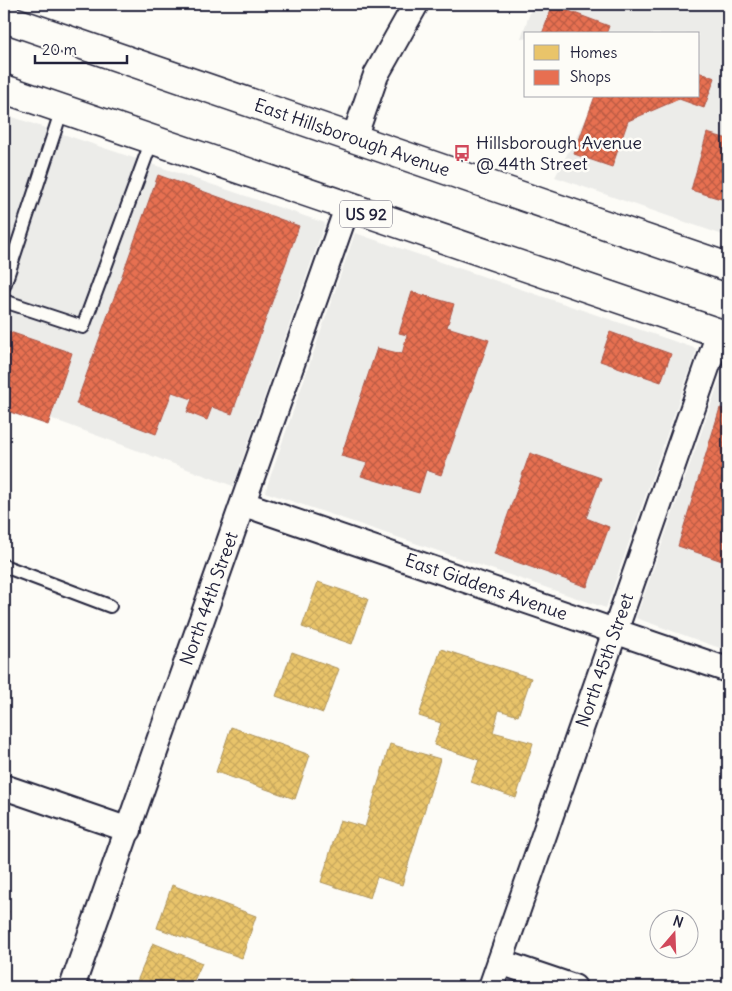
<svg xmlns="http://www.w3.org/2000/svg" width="732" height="991" font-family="Delius,sans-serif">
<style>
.built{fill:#ecece9}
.homes{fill:url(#homes-cross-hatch);stroke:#ad935c}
.shops{fill:url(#shops-cross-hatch);stroke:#ac584a}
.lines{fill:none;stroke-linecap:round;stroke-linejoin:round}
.lane-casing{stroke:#22223b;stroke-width:16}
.street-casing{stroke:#22223b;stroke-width:28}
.primary-casing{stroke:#22223b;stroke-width:31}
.lane{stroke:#fdfcf7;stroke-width:12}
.street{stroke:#fdfcf7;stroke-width:24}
.primary{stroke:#fdfcf7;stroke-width:28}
.labels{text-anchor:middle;stroke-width:5;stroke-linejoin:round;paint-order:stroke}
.shield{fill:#fdfcf7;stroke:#646373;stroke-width:1}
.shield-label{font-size:16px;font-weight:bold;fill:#22223b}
.street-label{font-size:18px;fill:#22223b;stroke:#fdfcf7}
.poi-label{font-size:18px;fill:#22223b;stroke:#fdfcf7;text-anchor:start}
</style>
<defs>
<pattern id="homes-cross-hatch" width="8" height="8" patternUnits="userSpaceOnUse" patternTransform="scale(1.25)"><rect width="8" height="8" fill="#e9c46a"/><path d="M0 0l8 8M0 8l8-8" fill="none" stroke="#c8a85d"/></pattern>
<pattern id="shops-cross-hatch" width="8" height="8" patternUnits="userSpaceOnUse" patternTransform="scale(1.25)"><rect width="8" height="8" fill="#e76f51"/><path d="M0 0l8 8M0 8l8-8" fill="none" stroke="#bb5b44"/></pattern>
</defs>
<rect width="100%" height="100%" fill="#fdfcf7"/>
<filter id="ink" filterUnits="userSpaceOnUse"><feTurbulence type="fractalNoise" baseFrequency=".02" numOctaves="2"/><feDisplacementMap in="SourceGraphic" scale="10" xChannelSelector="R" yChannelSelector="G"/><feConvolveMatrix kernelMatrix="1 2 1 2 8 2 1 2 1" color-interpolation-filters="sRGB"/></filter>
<g filter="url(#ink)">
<!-- built -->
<g class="built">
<path d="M533,4L591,6L592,4H728V229L726,236L555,177L598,96H698V34H526V39L521,38Z"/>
<path d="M4,114L325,223L233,486L4,401Z"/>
<path d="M355,233L697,349L606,608L265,492Z"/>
<path d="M727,359L728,360V651L636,618Z"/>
</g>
<!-- homes -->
<g class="homes">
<path d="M318,582L368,599L352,644L302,627Z"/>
<path d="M441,649L531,678L518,716L499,710L493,732L533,743L516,798L471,782L479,760L434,745L441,723L419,716Z"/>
<path d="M292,652L339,669L323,713L276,696Z"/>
<path d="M231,727L310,755L295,799L216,772Z"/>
<path d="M390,744L440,759L402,885L377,877L370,898L321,882L340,820L365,827Z"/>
<path d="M172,885L256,916L242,958L157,928Z"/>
<path d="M4,909L9,911L4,926Z"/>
<path d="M153,943L202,963L191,987L135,986Z"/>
<path d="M351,980L375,987H349Z"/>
</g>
<!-- shops -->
<g class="shops">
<path d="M553,5L609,26L606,34H542Z"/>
<path d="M698,72L715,78L704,108L679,99L628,121L612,167L574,154L595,96H698Z"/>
<path d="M707,133L728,139V173L721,199L691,190Z"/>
<path d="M158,175L299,226L232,414L212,407L207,420L187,412L192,399L172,392L156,434L76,404Z"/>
<path d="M412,292L454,304L447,327L489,340L441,475L426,470L419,493L361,476L367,463L341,456L377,348L402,354L407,335L399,333Z"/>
<path d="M4,330L72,353L48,425L4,410Z"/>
<path d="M610,332L671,354L661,382L600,361Z"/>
<path d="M720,408L728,410V563L678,546Z"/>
<path d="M530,453L601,478L586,518L609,527L587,587L494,554Z"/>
</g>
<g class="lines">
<!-- lane casing -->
<g class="lane-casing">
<g id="lane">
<path d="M4,286L62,109"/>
<path d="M4,301L83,327L152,140"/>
<path d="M4,566L110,606"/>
</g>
</g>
<!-- street casing -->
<g class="street-casing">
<g id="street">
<path d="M354,138L376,75L416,4"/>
<path id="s1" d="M244,504L728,670"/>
<path d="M4,787L129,830"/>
<path d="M500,962L574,987"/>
<path id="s2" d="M72,987L347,208"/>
<path id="s3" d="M491,987L719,333"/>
</g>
</g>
<!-- primary casing -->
<g class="primary-casing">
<g id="primary">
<path id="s4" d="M4,18L728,267"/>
<path d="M4,89L728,336"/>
</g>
</g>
<!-- lane -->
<use href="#lane" class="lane"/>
<!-- street -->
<use href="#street" class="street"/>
<!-- primary -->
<use href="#primary" class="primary"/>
</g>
</g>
<!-- icons -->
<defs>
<g id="bus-bare" transform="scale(1.35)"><path d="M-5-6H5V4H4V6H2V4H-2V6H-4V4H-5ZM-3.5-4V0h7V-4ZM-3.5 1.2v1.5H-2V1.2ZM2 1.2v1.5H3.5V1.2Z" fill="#d1495b" stroke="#fdfcf7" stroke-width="2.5" paint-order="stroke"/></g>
</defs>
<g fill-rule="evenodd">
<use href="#bus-bare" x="462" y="153"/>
</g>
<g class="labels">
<!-- shield labels -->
<rect class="shield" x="340" y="200.5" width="52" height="27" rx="4"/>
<g class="shield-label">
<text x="366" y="220">US 92</text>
</g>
<!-- street labels -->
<g class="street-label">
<text dy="6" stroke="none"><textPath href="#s4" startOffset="368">East Hillsborough Avenue</textPath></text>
<text dy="6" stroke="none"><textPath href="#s1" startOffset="256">East Giddens Avenue</textPath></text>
<text dy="6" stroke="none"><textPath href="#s2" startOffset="412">North 44th Street</textPath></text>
<text dy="6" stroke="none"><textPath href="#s3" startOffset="346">North 45th Street</textPath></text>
</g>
<!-- poi labels -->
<g class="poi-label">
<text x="476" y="149">Hillsborough Avenue<tspan x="476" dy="21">@ 44th Street</tspan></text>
</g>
</g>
<!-- margin -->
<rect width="732" height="991" fill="none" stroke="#fdfcf7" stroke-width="20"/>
<rect x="10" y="10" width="712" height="971" fill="none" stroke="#22223b" stroke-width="2" filter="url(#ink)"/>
<!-- legend -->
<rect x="524" y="32" width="175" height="65" fill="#fdfcf7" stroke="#a5a5ac"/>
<rect x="534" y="45" width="25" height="15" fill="#e9c46a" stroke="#a5a5ac"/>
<text x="570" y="58" font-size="15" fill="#22223b">Homes</text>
<rect x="534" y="70" width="25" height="15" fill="#e76f51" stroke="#a5a5ac"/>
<text x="570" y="82" font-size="15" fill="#22223b">Shops</text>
<!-- north arrow -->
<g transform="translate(674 934) rotate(19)"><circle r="24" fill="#fdfcf7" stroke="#a5a5ac"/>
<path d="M0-4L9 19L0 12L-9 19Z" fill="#d1495b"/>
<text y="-8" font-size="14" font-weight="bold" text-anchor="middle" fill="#22223b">N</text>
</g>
<!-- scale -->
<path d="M35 55v8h92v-8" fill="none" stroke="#22223b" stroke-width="2.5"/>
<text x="42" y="55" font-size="15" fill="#22223b" stroke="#fdfcf7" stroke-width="4" paint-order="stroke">20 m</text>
</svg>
